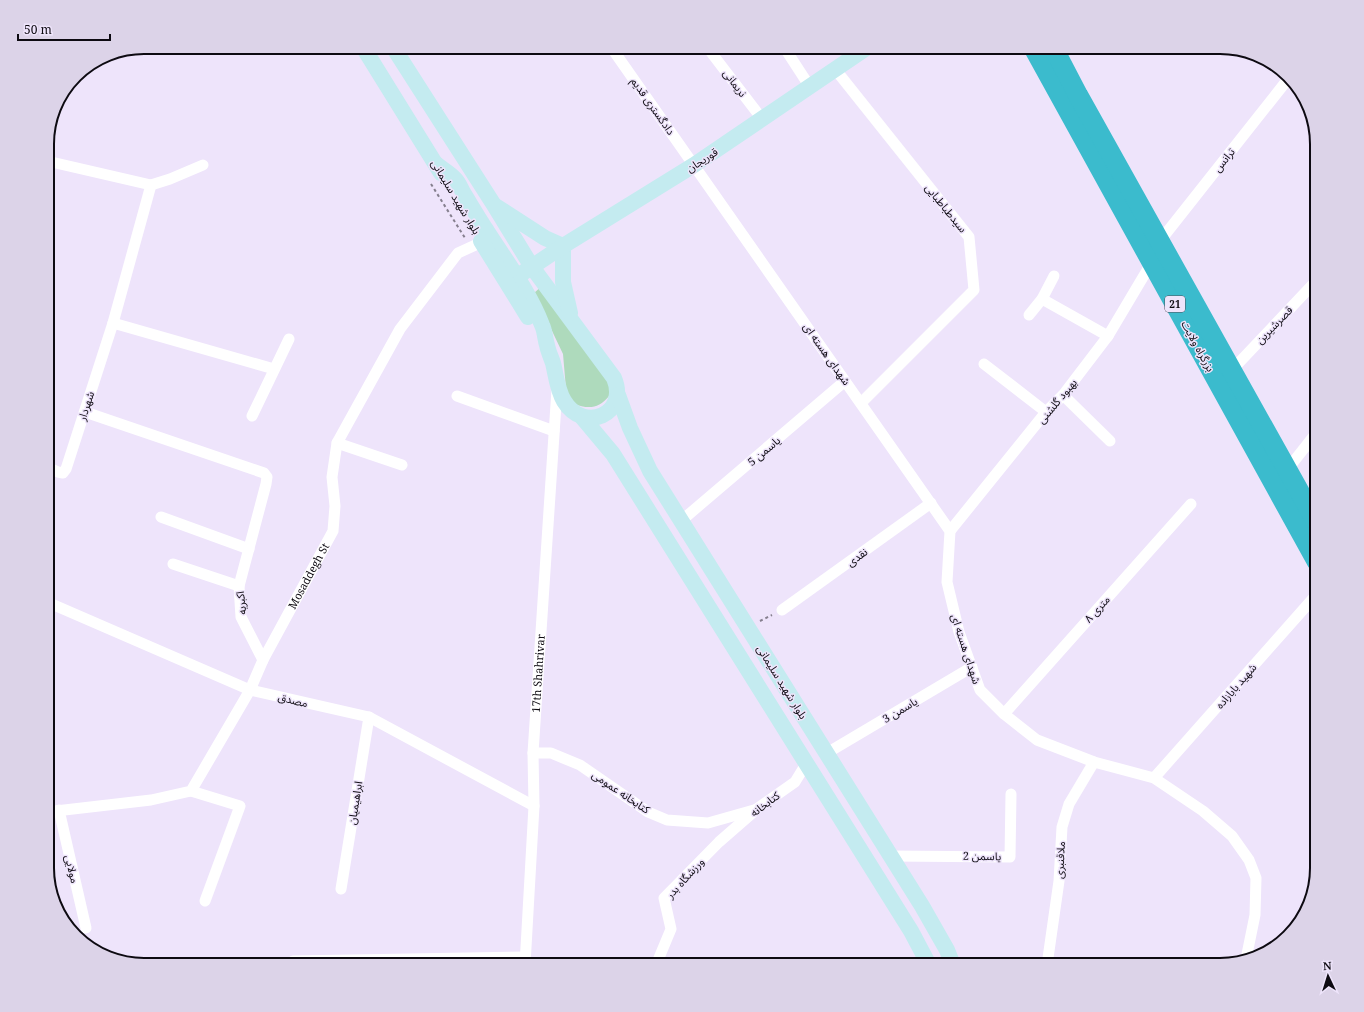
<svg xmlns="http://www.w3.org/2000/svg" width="1364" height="1012" font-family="'Noto Serif','Noto Sans Arabic',serif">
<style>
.green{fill:#aedabc}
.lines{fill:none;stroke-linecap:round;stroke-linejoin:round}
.path{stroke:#857f8e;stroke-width:2;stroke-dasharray:3 3;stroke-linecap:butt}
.street{stroke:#fff;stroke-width:11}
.secondary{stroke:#c4ebf0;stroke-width:16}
.highway{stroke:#3bbbcd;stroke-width:20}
.labels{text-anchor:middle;stroke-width:3;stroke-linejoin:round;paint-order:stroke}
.shield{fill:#eee4fb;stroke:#504b57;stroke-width:1}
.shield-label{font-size:10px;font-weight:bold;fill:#0d0a11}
.street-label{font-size:11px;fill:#0d0a11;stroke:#eee4fb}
.rim{fill:none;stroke:#0d0a11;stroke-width:2}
</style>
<rect width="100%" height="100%" fill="#eee4fb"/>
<!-- green -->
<path class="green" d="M542,286L610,379L609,396C599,409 588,409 574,404L566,389L563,354L534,293Z"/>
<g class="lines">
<!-- path -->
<g class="path">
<path d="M431,184L465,238"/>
<path d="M760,621L772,615"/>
</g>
<!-- street -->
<g class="street">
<path d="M611,47L950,531L947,582L959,632L980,690L1004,714L1037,740L1094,762L1154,778L1203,811L1232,836L1249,860L1256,878L1255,915L1246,959"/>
<path d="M707,47L762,119"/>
<path d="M784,47L810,87"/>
<path d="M835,69L969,237L974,290L861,403"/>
<path d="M47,161L151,185L170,179L203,165"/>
<path d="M1160,241L1288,79"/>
<path d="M1042,299L1108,336"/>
<path d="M1029,315L1042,299L1054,276"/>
<path d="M113,323L274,369"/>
<path d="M984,364L1046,412"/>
<path d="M1232,370L1317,280"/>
<path d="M1063,395L1110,441"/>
<path d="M457,396L554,431"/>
<path d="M85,412L264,473L267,477L266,484L239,586"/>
<path d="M252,416L289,339"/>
<path d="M337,443L402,465"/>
<path d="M47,467L58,472L63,473L66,469L113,323L151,185"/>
<path d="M1287,470L1317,432"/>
<path d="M161,517L249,549"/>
<path d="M681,521L845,381"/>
<path d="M950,531L1046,412L1063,395L1108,336L1152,262"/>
<path d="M173,564L239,586L241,617L263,660"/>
<path d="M47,602L250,690L369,717L534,806"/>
<path d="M782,610L931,503"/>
<path d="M1004,714L1191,504"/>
<path d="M533,753H551L580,765L648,812L667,820L708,823L754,810"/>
<path d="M827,753L972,667"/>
<path d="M1154,778L1317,594"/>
<path d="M191,791L240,806L205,901"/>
<path d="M59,810L86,928"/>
<path id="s1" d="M47,812L151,800L191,791L250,690L263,660L333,531L335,506L332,477L337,443L400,329L458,253L482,242"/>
<path d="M891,856L1010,857L1011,794"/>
<path d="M341,889L369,717"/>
<path d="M293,961L525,957"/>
<path id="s2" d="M525,965L534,806L533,753L557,389"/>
<path d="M656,965L671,929L664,898L719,842L758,808L795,782L806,764"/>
<path d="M1047,965L1059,881L1062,827L1069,804L1094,762"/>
</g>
<!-- secondary -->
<g class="secondary">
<path d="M363,47L441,173"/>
<path d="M393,47L494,205L532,267L614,378C629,414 584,434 564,401C557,389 556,375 553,363C551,357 548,351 547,345C545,339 545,331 542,325C529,291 506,261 487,231C479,219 472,207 464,194C461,189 459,183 455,179C450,173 442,169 436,164"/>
<path d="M497,207L545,238L563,246V282L570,313"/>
<path d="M481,241L528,317"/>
<path d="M524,272L563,246L694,165L868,47"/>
<path d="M618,395L630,428L650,471L922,906L947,950L953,965"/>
<path d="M582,417L613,454L911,931L929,965"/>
</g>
<!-- highway -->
<g class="highway">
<path d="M1033,47L1317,562"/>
<path d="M1053,47L1078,95L1317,523"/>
</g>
</g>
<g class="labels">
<!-- shield labels -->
<rect class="shield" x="1165" y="296" width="20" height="16" rx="3"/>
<g class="shield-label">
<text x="1175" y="308">21</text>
</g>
<!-- street labels -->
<g class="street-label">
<text transform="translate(735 83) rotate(53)" y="4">نریمانی</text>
<text transform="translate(653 106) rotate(55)" y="4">دادگستری قدیم</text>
<text transform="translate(702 160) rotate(-33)" y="4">قوریجان</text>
<text transform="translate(1224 160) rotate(-52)" y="4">ترانس</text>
<text transform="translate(456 197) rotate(59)" y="4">بلوار شهید سلیمانی</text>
<text transform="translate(946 208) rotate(51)" y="4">سیدطباطبایی</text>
<text transform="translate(1274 325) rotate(-46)" y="4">قصرشیرین</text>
<text transform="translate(1198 346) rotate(61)" y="4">بزرگراه ولایت</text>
<text transform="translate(827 354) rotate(55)" y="4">شهدای هسته ای</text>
<text transform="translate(1057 401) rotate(-50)" y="4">بهبود گلشنی</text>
<text transform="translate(86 406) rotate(-72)" y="4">شهردار</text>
<text transform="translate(764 451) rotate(-40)" y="4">یاسمن 5</text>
<text transform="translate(857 557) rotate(-36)" y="4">نقدی</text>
<text dy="4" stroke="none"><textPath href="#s1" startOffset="391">Mosaddegh St</textPath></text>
<text transform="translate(241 603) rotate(-96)" y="4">اکبریه</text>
<text transform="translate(1097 609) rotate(-48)" y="4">۸ متری</text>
<text transform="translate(966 649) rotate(72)" y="4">شهدای هسته ای</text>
<text dy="4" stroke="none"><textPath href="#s2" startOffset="292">17th Shahrivar</textPath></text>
<text transform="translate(782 682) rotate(58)" y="4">بلوار شهید سلیمانی</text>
<text transform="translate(1236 686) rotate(-49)" y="4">شهید بابازاده</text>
<text transform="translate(293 700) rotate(13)" y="4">مصدق</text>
<text transform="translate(900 710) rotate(-31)" y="4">یاسمن 3</text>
<text transform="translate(621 792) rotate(34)" y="4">کتابخانه عمومی</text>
<text transform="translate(355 803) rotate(-81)" y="4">ابراهیمیان</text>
<text transform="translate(765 804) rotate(-37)" y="4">کتابخانه</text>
<text transform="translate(982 856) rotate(1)" y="4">یاسمن 2</text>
<text transform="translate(1060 860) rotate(-87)" y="4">ملاقنبری</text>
<text transform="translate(72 869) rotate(77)" y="4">مولایی</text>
<text transform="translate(685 878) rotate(-48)" y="4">ورزشگاه بدر</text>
</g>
</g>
<!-- crop -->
<path d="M0 0H1364V1012H0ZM144 54H1220A90 90 0 0 1 1310 144V868A90 90 0 0 1 1220 958H144A90 90 0 0 1 54 868V144A90 90 0 0 1 144 54Z" fill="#dcd3e8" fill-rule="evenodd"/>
<path class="rim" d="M144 54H1220A90 90 0 0 1 1310 144V868A90 90 0 0 1 1220 958H144A90 90 0 0 1 54 868V144A90 90 0 0 1 144 54Z"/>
<!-- north arrow -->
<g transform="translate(1328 976) rotate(356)" stroke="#eee4fb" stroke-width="3" paint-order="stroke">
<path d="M0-3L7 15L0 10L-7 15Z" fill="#0d0a11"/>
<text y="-6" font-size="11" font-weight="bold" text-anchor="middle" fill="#0d0a11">N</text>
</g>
<!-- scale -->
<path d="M18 34v6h92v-6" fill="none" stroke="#0d0a11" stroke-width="2"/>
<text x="24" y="34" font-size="12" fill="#0d0a11" stroke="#eee4fb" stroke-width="3" paint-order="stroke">50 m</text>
</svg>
